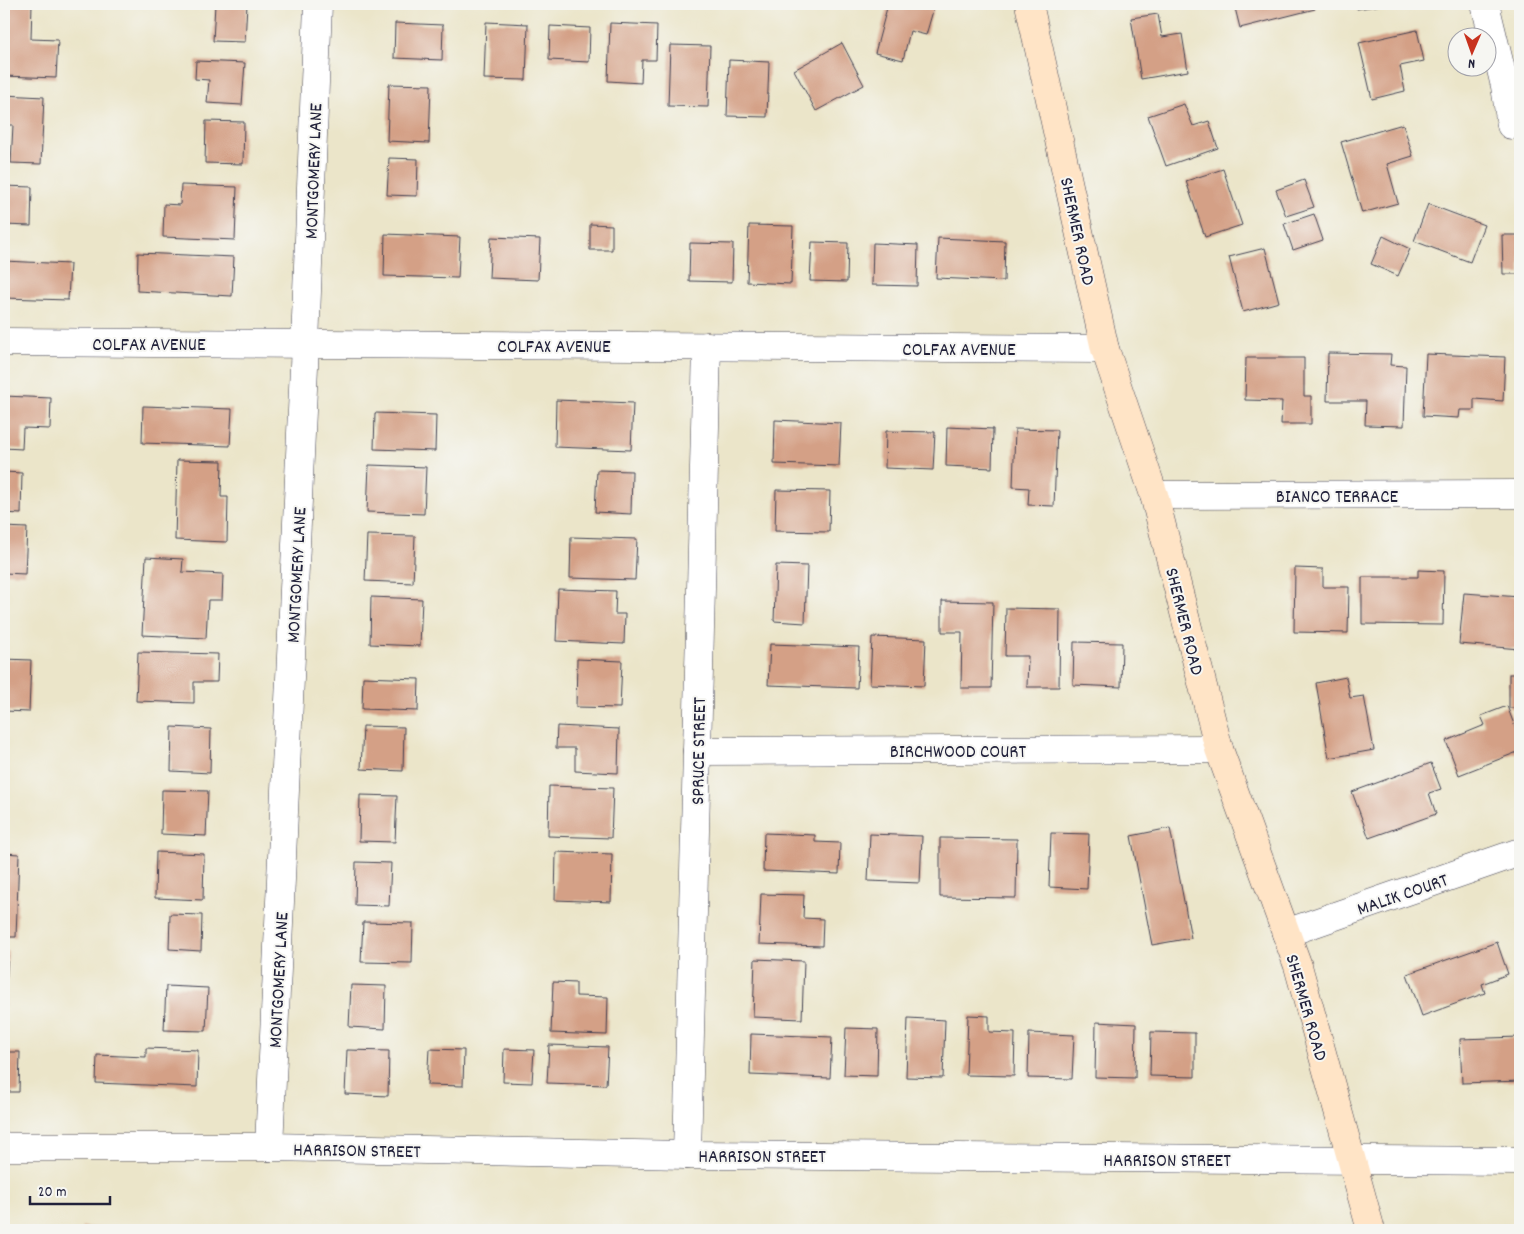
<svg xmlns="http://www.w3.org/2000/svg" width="1524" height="1234" font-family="Dekko,sans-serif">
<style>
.building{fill:#d4a086}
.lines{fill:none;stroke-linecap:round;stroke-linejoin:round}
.street-casing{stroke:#403f50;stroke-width:29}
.secondary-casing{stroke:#403f50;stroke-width:29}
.street{stroke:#fff;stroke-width:28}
.secondary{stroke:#ffe4c6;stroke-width:28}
.labels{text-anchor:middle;stroke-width:4;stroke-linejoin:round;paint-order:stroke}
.street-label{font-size:19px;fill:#22223b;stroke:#f6f6f2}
</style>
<rect width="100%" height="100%" fill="#f6f6f2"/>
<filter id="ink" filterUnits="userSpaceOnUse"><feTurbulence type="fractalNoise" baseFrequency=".02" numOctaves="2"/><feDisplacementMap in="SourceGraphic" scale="10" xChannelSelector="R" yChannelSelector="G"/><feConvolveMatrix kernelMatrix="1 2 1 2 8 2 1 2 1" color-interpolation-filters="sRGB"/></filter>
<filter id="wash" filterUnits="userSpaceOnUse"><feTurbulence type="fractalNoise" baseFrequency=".0096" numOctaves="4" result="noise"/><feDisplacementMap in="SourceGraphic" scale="20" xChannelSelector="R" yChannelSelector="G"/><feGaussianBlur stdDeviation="1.12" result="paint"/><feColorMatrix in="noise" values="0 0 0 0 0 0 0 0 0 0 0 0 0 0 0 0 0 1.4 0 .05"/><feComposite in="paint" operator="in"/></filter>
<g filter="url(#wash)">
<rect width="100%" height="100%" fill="#ebe5c9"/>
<g id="blocks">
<!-- building -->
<g class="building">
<path d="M4,4H32L31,39L58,40L56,78L4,76Z"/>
<path d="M215,4H247L245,42L213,41Z"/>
<path d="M888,4H935L926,35L910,31L903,60L875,53Z"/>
<path d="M1234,4H1314L1315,9L1240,28Z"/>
<path d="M1356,4H1382V5L1357,9Z"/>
<path d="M1158,14L1162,37L1182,34L1188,71L1141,79L1131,18Z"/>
<path d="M486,22L528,24L526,80L484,79Z"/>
<path d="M395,23L443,25L442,60L394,58Z"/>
<path d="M610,23L657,25L656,60H642L641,83L608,81Z"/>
<path d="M550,26L590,28L589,62L549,60Z"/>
<path d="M1417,30L1424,61L1400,66L1405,91L1372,99L1359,43Z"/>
<path d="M842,43L864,85L816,111L794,70Z"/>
<path d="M670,45L710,46L708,107L668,106Z"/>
<path d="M729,60L769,62L767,117L727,116Z"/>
<path d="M196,61L245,63L242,105L207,103L209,80L195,79Z"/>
<path d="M389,84L431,85L429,143L387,141Z"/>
<path d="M4,95L44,97L41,164L11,163L13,125H4Z"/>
<path d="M1184,104L1193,126L1209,121L1218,148L1166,166L1148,116Z"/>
<path d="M206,121L244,122L243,164L205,163Z"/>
<path d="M1403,124L1413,156L1387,164L1398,203L1362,213L1341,142Z"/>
<path d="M389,158L418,159L417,196L387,195Z"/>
<path d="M1223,169L1242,225L1205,237L1186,181Z"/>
<path d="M1304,180L1314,207L1286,216L1276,190Z"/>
<path d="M181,185L237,187L235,240L163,237L164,204L180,205Z"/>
<path d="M4,186L32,187L31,226L4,225Z"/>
<path d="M1428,204L1484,225L1470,262L1414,241Z"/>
<path d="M1314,214L1323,240L1293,250L1284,224Z"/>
<path d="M590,224L612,225V250H590Z"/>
<path d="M749,225L793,226L791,284L747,282Z"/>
<path d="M385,234L460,237L458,278L384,276Z"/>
<path d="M1502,235H1520V274H1503Z"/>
<path d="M1383,236L1410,249L1398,276L1371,264Z"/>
<path d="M491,237L540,239L538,280L489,278Z"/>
<path d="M938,238L1005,241L1004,281L936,278Z"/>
<path d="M812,242L848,243L847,282L810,281Z"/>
<path d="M690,243L733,244L732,282L689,281Z"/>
<path d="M873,243L918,245L917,286L872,285Z"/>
<path d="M1265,248L1279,302L1243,312L1229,257Z"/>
<path d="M138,253L234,257L232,296L137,291Z"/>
<path d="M4,261L70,264L68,300L4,298Z"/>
<path d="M1328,353L1391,354L1390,365L1406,366L1404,426L1365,425L1366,401H1327Z"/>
<path d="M1426,354L1505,357L1503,401L1474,399V410H1460L1459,418L1423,416Z"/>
<path d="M1246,358H1304V396H1311V424H1281L1282,401L1245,400Z"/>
<path d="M4,396L51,398L50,429L23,428L22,449L4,448Z"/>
<path d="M556,400L633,403L631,450L555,447Z"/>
<path d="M143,406L232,409L230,446L142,443Z"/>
<path d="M375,413L436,415L435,451L374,449Z"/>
<path d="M775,420L841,423L839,466L774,464Z"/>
<path d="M947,427L993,429L992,468L946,466Z"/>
<path d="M1015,429L1057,430L1054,506L1028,505L1029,488L1013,487Z"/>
<path d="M886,431L935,432L933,470L885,468Z"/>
<path d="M177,460L222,461L221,497H228L227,542L175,540Z"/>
<path d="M369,465L426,467L424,514L367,512Z"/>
<path d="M597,470L632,471L631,514L595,512Z"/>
<path d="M4,472L22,473L21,514L4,513Z"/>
<path d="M776,490L830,491L829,532L775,531Z"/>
<path d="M4,527L27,528L25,574L4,573Z"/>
<path d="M367,535L415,536L413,583L365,581Z"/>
<path d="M571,537L637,539L635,580L570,578Z"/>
<path d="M146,557L183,559L182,572L223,574L222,600H208L206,638L142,635Z"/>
<path d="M776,565L807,566L805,623L774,621Z"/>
<path d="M1295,568L1323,569V587H1349L1348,633L1294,632Z"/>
<path d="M1418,570L1444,571L1443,625L1362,624V577H1418Z"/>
<path d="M558,589L616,591L615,614H625L624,644L556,641Z"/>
<path d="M1464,593L1520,597V649L1459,644Z"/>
<path d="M371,597L422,599L420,646L370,644Z"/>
<path d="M942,601L993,602L991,688H961L962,632H942Z"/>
<path d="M1006,608L1060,609L1059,687H1027L1028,656H1005Z"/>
<path d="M872,637L926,639L924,686L870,684Z"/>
<path d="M1074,642L1122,643L1121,687L1073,685Z"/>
<path d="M770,644L859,647L857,688L768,685Z"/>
<path d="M138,652L218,654L217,682H194V703L136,701Z"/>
<path d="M4,659L31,660L29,712L4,711Z"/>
<path d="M577,659L622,661L620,708L576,707Z"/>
<rect x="1509" y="674" width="11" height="34"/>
<path d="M363,677L419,679L418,711L362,709Z"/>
<path d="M1346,677L1350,698L1364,696L1374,750L1329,758L1316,683Z"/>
<path d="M1507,706L1520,740V751L1459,775L1446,741L1485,725L1481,716Z"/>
<path d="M363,726L404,727L403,771L361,769Z"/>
<path d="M557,726L619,729L618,773L575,771V748H556Z"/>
<path d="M172,727L211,729L210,773L171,771Z"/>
<path d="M1431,763L1441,789L1429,793L1436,814L1369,838L1352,792Z"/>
<path d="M549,786L613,788L611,838L548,836Z"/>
<path d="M162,790L208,791L206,836L161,834Z"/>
<path d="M360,795L397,796L395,842L359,841Z"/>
<path d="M1170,828L1191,938L1152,945L1131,836Z"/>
<path d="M764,833L815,835V842L840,843L839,874L763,871Z"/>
<path d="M1051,833L1089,834L1087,889L1049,887Z"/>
<path d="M870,834L922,836L920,883L868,881Z"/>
<path d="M940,838L1017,839L1016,898L940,897Z"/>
<path d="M156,852L204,854L203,900L155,898Z"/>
<path d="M556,852L612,854L611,902L555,900Z"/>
<path d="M4,853L19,854L16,937H4Z"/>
<path d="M356,862L391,863L389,906L355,905Z"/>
<path d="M761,894L804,895L803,918L823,919L822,946L759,944Z"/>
<path d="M170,914L202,915L201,951L169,949Z"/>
<path d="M363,922L413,923L412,963L361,962Z"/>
<path d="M1497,942L1508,974L1482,984L1485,993L1422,1016L1407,974Z"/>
<path d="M4,951H8L5,1007H4Z"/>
<path d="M755,959L804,961L802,1019L753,1017Z"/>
<path d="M553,982L576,983V996L608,997L607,1035L551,1033Z"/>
<path d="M351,985L386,986L385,1029L349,1027Z"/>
<path d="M166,986L208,988L206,1031L164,1030Z"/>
<path d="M968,1015L989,1016V1032L1015,1033L1014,1076L966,1075Z"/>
<path d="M908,1018L945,1020L943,1078L906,1077Z"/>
<path d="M1096,1022L1136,1024L1135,1078L1095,1077Z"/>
<path d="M846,1028L878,1029L877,1076L844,1075Z"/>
<path d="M1151,1032L1195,1033V1077L1150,1076Z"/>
<path d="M1029,1033L1074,1035L1072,1079L1028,1078Z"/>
<path d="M751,1034L832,1037L830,1078L750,1075Z"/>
<path d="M1519,1037L1520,1081L1462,1083L1460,1039Z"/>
<path d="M549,1045L608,1047L606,1085L547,1083Z"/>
<path d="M146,1048L198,1050L197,1087L96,1083L97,1055L146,1057Z"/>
<path d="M429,1049L464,1050L463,1086L427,1085Z"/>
<path d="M504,1049L534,1050L532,1083L503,1082Z"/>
<path d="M347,1050L389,1051L388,1096L345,1094Z"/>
<path d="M4,1052H20L19,1092H4Z"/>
<path d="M82,1227L127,1229V1230H82Z"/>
</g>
</g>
</g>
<g filter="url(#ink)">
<use href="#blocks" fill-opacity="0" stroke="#403f50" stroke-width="1"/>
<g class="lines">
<!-- street casing -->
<g class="street-casing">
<g id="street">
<path d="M1485,4L1505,86L1511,125"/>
<path d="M4,342L1105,349"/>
<path d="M1154,495L1520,494"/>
<path d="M697,751L1219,749"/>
<path d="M1286,933L1517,853"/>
<path d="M4,1147H269L687,1155L1520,1161"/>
<path d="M269,1147L305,344L318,4"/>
<path d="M687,1155L707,346"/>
</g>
</g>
<!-- secondary casing -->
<g class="secondary-casing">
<path id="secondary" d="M1029,4L1105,349L1154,495L1219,749L1298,966L1371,1230"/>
</g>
<!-- street -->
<use href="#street" class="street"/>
<!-- secondary -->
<use href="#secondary" class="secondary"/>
</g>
</g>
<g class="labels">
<!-- street labels -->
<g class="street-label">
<text transform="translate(312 171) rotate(-88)" y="7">MONTGOMERY LANE</text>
<text transform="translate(1079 231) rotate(78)" y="7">SHERMER ROAD</text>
<text x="149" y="350">COLFAX AVENUE</text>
<text x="554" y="352">COLFAX AVENUE</text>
<text x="959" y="355">COLFAX AVENUE</text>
<text x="1337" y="502">BIANCO TERRACE</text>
<text transform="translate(295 575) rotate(-87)" y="7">MONTGOMERY LANE</text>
<text transform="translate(1186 621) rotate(76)" y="7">SHERMER ROAD</text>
<text x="958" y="757">BIRCHWOOD COURT</text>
<text transform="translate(697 751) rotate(-89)" y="7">SPRUCE STREET</text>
<text transform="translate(1402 893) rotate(-19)" y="7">MALIK COURT</text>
<text transform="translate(277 980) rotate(-87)" y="7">MONTGOMERY LANE</text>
<text transform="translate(1308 1007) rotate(74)" y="7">SHERMER ROAD</text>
<text transform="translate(357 1149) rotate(1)" y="7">HARRISON STREET</text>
<text x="762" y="1162">HARRISON STREET</text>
<text x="1167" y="1166">HARRISON STREET</text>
</g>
</g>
<!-- margin -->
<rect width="1524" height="1234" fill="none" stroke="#f6f6f2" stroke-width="20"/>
<!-- north arrow -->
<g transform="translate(1472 52) rotate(182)"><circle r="24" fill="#f6f6f2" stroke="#a1a1a9"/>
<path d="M0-4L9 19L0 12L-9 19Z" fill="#c8321e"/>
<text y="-8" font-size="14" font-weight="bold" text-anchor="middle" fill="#22223b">N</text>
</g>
<!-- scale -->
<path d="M30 1196v8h80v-8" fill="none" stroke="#22223b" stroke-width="2.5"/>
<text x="38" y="1196" font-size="15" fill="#22223b" stroke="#f6f6f2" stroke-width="4" paint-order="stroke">20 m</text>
</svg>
